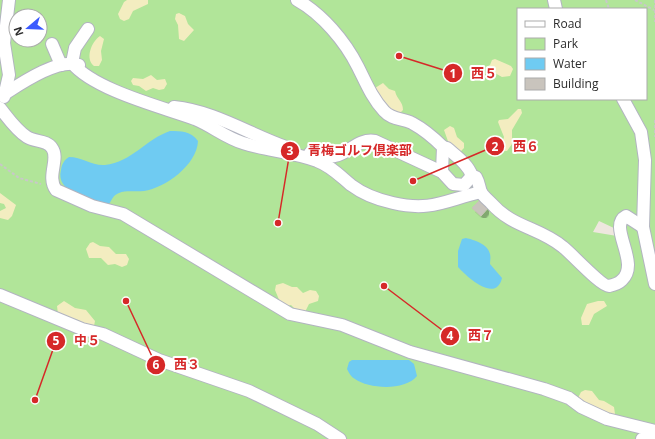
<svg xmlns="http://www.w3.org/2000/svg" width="655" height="439" font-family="'Open Sans','Noto Sans JP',sans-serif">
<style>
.green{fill:#b1e599;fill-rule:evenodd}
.sand{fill:#f3edc0}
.water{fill:#6fcbf2}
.building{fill:#c9c4bd;stroke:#c9c3b7;filter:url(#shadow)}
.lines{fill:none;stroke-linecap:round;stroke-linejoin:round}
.minor-casing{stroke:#b2b4c0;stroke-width:14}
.path{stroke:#c8c8c8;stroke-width:2;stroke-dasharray:3 2;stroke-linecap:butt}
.minor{stroke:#fff;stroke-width:12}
.leader{fill:none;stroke:#d62828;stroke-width:1.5}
.callout-dot{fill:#d62828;stroke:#fff;stroke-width:1.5}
.mark-label{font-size:12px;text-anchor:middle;font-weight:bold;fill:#fff}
.callout-label{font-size:13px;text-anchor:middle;font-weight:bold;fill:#d62828;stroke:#fff;stroke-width:4;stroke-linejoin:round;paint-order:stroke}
</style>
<defs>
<filter id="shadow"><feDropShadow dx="3.5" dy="3.5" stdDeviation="0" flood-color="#0004"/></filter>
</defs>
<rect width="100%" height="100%" fill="#eee7de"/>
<!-- green -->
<path class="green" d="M0,0H655V439H0ZM518,9H646V99H518ZM16,16H40V40H16ZM599,221L616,229L628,239L630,247L617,236L593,232Z"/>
<!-- sand -->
<g class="sand">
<path d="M127,0H148V4L133,11L129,19L124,21L120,19L118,14L124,2Z"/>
<path d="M179,13L185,16L188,24L194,30L184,41L179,39L178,25L175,19L176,14Z"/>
<path d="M100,36L104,39L101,51L102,60L99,66H94C85,59 91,42 100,36Z"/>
<path d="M495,59L511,66L513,69L510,76L502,77L493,72H486V67L490,65L492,60Z"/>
<path d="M151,75L157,80L165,79L167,84L164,89L159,90L153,88L146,91L139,86L133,85L131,81L133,78L143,79Z"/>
<path d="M383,83L389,89L395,91C397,100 403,101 403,110L399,114L385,107L375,88Z"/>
<path d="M518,109H521L522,113L512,130V144L507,151H504L501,146L504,137L498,122L499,120L508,119Z"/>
<path d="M450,126L454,128L457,137L464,143V148L461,151H459L449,144L444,130Z"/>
<path d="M0,193L16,205L12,216L8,220L0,218V211L6,208L4,204L0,203Z"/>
<path d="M93,242L100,246L109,247L116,254H126L129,259L127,265L122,267L115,264L108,265L101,258H89L86,249L90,243Z"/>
<path d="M283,283L292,287H297L303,293L310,290L316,291L319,296L318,301L309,304L305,312L295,309L291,305L287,306L280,302L275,290L276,285Z"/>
<path d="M64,301L75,308L86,310L95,321L94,326H87L78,320L58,314L57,306Z"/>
<path d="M598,301H604L607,306L594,314L589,325H582L581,318L587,304Z"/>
<path d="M585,390L592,391L599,400L604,401L614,407L615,414L607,415L602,410L593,408L590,404H583L578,398L581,392Z"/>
</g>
<!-- water -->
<g class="water">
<path d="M170,131C181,131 191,131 198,141C197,165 165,188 144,191C135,192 126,190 119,193C113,195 112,200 109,204H106C89,200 55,192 61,170C62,164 64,160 69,157C82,157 92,166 105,165C132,162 146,139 170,131Z"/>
<path d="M466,238C474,240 488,244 490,254C491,258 490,261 490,264L502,278C496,304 466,276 458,267V251L462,239Z"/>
<path d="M352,360H409L414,364L417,376C405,391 369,389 355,379C351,377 349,373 347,369L349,362Z"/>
</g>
<!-- building -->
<path class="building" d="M479,201L487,209L481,216L472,208Z"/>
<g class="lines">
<!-- minor casing -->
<g class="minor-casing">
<g id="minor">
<path d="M297,0C322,14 345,41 358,67C366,83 372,98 384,111C392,120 402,118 412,123C423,129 434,138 443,147L442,172"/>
<path d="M554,0L556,9"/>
<path d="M88,29L75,48L72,63C94,90 162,107 195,119C212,126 226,138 243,143C267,151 294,152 317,161C331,166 340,176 351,185C363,194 379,200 393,203C431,212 446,200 481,192"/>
<path d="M52,44L61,65"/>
<path d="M6,93C23,82 59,58 79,65"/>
<path d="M4,97L9,75L4,43L9,0"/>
<path d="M623,99L641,132L645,160L643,227L655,284"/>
<path d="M174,107C214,111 249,134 286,147"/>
<path d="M0,108C8,118 16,130 27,137C35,142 47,140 52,148C60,159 46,176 56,190L92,206L123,214L290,314L342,325L410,352L544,389L569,398L581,407L607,419L655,431"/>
<path d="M310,153C318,154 328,158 335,156C349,153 359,138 375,141L442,172L453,184L464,185L472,176C468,164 456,156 447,148L443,147"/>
<path d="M472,176L476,177C479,182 479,187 481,192C483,196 488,200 491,203C513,228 539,227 563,247C572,254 601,286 609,286C614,285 618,284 622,280C641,263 607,226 626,216L643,227"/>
<path d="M0,295L82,329L103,334L159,360L249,391L317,424L340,439"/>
<path d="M642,439L655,438"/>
</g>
</g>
<!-- path -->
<g class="path">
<path d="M606,0L609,9"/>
<path d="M635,0L654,10"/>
<path d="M655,0V22"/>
<path d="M655,120V137"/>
<path d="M0,164L19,178L41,184"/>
</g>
<!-- minor -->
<use href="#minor" class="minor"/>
</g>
<!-- callouts -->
<path class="leader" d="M399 56L453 73M413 181L495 146M278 223L290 151M384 286L450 336M35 400L56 341M126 301L156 365"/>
<g class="callout-dot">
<circle cx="399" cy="56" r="4"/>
<circle cx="413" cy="181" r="4"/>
<circle cx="278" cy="223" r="4"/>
<circle cx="384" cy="286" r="4"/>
<circle cx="35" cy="400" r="4"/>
<circle cx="126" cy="301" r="4"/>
<circle cx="453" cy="73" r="10"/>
<circle cx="495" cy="146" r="10"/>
<circle cx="290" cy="151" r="10"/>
<circle cx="450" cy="336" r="10"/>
<circle cx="56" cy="341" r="10"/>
<circle cx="156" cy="365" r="10"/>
</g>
<g class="mark-label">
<text x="453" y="78">1</text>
<text x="495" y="151">2</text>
<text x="290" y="155">3</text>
<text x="450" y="340">4</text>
<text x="56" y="345">5</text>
<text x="156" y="369">6</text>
</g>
<g class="callout-label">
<text x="484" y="78">西５</text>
<text x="526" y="151">西６</text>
<text x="360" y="155">青梅ゴルフ倶楽部</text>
<text x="481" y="340">西７</text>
<text x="87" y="345">中５</text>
<text x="187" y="369">西３</text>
</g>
<!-- legend -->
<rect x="517" y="8" width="130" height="92" fill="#ffffff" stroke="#ababab"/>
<rect x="525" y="21" width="20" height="6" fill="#ffffff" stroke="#ababab"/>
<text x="553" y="28" font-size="12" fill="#2c2c2c">Road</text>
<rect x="525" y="38" width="20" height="12" fill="#b1e599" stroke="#ababab"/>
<text x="553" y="48" font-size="12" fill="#2c2c2c">Park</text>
<rect x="525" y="58" width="20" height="12" fill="#6fcbf2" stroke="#ababab"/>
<text x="553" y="68" font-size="12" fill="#2c2c2c">Water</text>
<rect x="525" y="78" width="20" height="12" fill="#c9c4bd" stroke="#ababab"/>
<text x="553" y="88" font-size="12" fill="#2c2c2c">Building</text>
<!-- north arrow -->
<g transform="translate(28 28) rotate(251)"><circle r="19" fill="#ffffff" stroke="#ababab"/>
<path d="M0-3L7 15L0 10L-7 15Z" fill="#3b5afe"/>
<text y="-6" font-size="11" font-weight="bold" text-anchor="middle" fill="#2c2c2c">N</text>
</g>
</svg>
